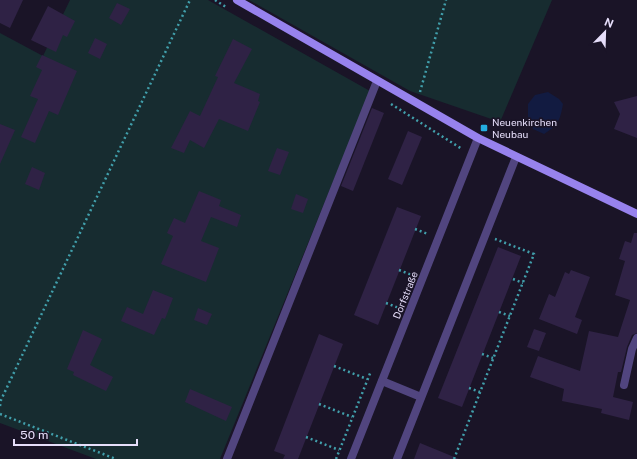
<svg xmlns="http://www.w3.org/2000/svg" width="637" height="459" font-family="'Public Sans',sans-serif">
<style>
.green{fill:#172c30}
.water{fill:#121b41}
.building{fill:#2f2245}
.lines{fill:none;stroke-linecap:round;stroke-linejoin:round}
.path{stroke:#419fab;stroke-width:2.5;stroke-dasharray:2 3;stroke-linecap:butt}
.lane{stroke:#51457f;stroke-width:8}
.street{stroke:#51457f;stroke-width:8}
.secondary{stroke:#9782ed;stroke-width:8}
.poi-dot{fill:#24ade0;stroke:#1a1427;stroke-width:1.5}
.labels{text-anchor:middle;stroke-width:3.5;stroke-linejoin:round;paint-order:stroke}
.poi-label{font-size:10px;fill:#e6defa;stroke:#1a1427;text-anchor:start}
.street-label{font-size:10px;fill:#e6defa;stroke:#1a1427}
</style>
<rect width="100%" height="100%" fill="#1a1427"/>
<!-- green -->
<g class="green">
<path d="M70,0H208L370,91L220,459H96L0,423V33L43,56Z"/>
<path d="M249,0H552L500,122L410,91Z"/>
</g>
<!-- water -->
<path class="water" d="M548,92L559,99L563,104C560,121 558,125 544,134L533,129L528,117V104L535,95Z"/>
<!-- building -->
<g class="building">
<path d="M0,0H23L10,28L0,23Z"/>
<path d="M117,3L130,9L121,25L109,18Z"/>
<path d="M48,6L75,21L67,37L63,35L56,52L31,40Z"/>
<path d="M95,38L107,44L100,59L88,53Z"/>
<path d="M233,39L252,49L234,83L260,94L258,101L260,102L248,131L219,119L204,148L190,140L184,153L171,148L190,111L200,116L218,77L215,76Z"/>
<path d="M42,55L77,71L58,115L49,111L35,143L21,137L38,99L30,96L42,70L36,67Z"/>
<path d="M637,96V138L614,129L620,114L614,102Z"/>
<path d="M372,108L384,113L353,191L341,186Z"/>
<path d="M0,124L15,130L0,164Z"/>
<path d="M408,131L422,137L402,185L388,179Z"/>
<path d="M277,148L289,152L280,175L268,171Z"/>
<path d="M32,167L45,173L39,190L25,184Z"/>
<path d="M199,191L221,200L219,206L241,215L237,227L211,217L201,241L219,248L206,282L161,264L173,236L167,233L174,218L185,223Z"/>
<path d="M296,194L308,199L303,213L291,209Z"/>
<path d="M397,207L421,216L378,325L354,315Z"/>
<path d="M634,233H637V333L632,335L627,347L621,372H618L613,397L633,402L629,420L601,413L602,409L562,401L564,389L530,377L538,356L580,371L589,331L618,337L630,300L615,295L625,261L619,259L625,241L631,243Z"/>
<path d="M498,247L521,256L462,407L438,398Z"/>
<path d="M571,270L590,277L575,317L582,320L577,334L539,319L549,294L555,297L565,272L569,274Z"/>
<path d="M153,290L173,298L165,319L162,318L154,335L121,321L127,307L143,314Z"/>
<path d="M198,308L212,314L207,325L194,320Z"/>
<path d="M534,329L546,333L539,351L527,347Z"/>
<path d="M83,330L102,339L90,365L113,377L106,391L73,375L74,372L67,369Z"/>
<path d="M319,334L343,344L298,459H283L285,455L274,451Z"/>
<path d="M190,389L232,407L226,421L185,402Z"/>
<path d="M420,443L459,459H414Z"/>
</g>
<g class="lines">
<!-- path -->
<g class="path">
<path d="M215,0L226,7"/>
<path d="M420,92L446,0"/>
<path d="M391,104L462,149"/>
<path d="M415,229L428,234"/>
<path d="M399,270L412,275"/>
<path d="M513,279L523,283"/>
<path d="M386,303L399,308"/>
<path d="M499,312L510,316"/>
<path d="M482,354L493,358"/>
<path d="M334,366L367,379"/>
<path d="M469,388L480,392"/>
<path d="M319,404L352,417"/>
<path d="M0,406L1,400L190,0"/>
<path d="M0,414L116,459"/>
<path d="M306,437L339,450"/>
<path d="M336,459L371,371"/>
<path d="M454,459L534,254L495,239"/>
</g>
<!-- lane -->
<g class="lane">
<path d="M624,385L632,349L637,338"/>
<path d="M227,459L377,81"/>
</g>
<!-- street -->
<g class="street">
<path d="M382,381L421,397"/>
<path d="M351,459L478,138"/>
<path d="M397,459L516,157"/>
</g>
<!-- secondary -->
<path class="secondary" d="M237,0L478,138L637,214"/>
</g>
<!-- markers -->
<rect class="poi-dot" x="480" y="124" width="8" height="8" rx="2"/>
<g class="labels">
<!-- poi labels -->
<g class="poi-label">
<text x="492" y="126">Neuenkirchen<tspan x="492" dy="12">Neubau</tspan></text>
</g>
<!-- street labels -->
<g class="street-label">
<text transform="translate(405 295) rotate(-68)" y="4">Dorfstraße</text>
</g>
</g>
<!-- north arrow -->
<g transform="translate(605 32) rotate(23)" stroke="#1a1427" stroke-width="3" paint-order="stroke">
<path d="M0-3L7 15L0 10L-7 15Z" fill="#e6defa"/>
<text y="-6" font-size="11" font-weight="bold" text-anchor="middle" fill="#e6defa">N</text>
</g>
<!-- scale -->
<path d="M14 439v6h123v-6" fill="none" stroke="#e6defa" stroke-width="2"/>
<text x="20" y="439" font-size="12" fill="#e6defa" stroke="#1a1427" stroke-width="3" paint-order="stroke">50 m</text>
</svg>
